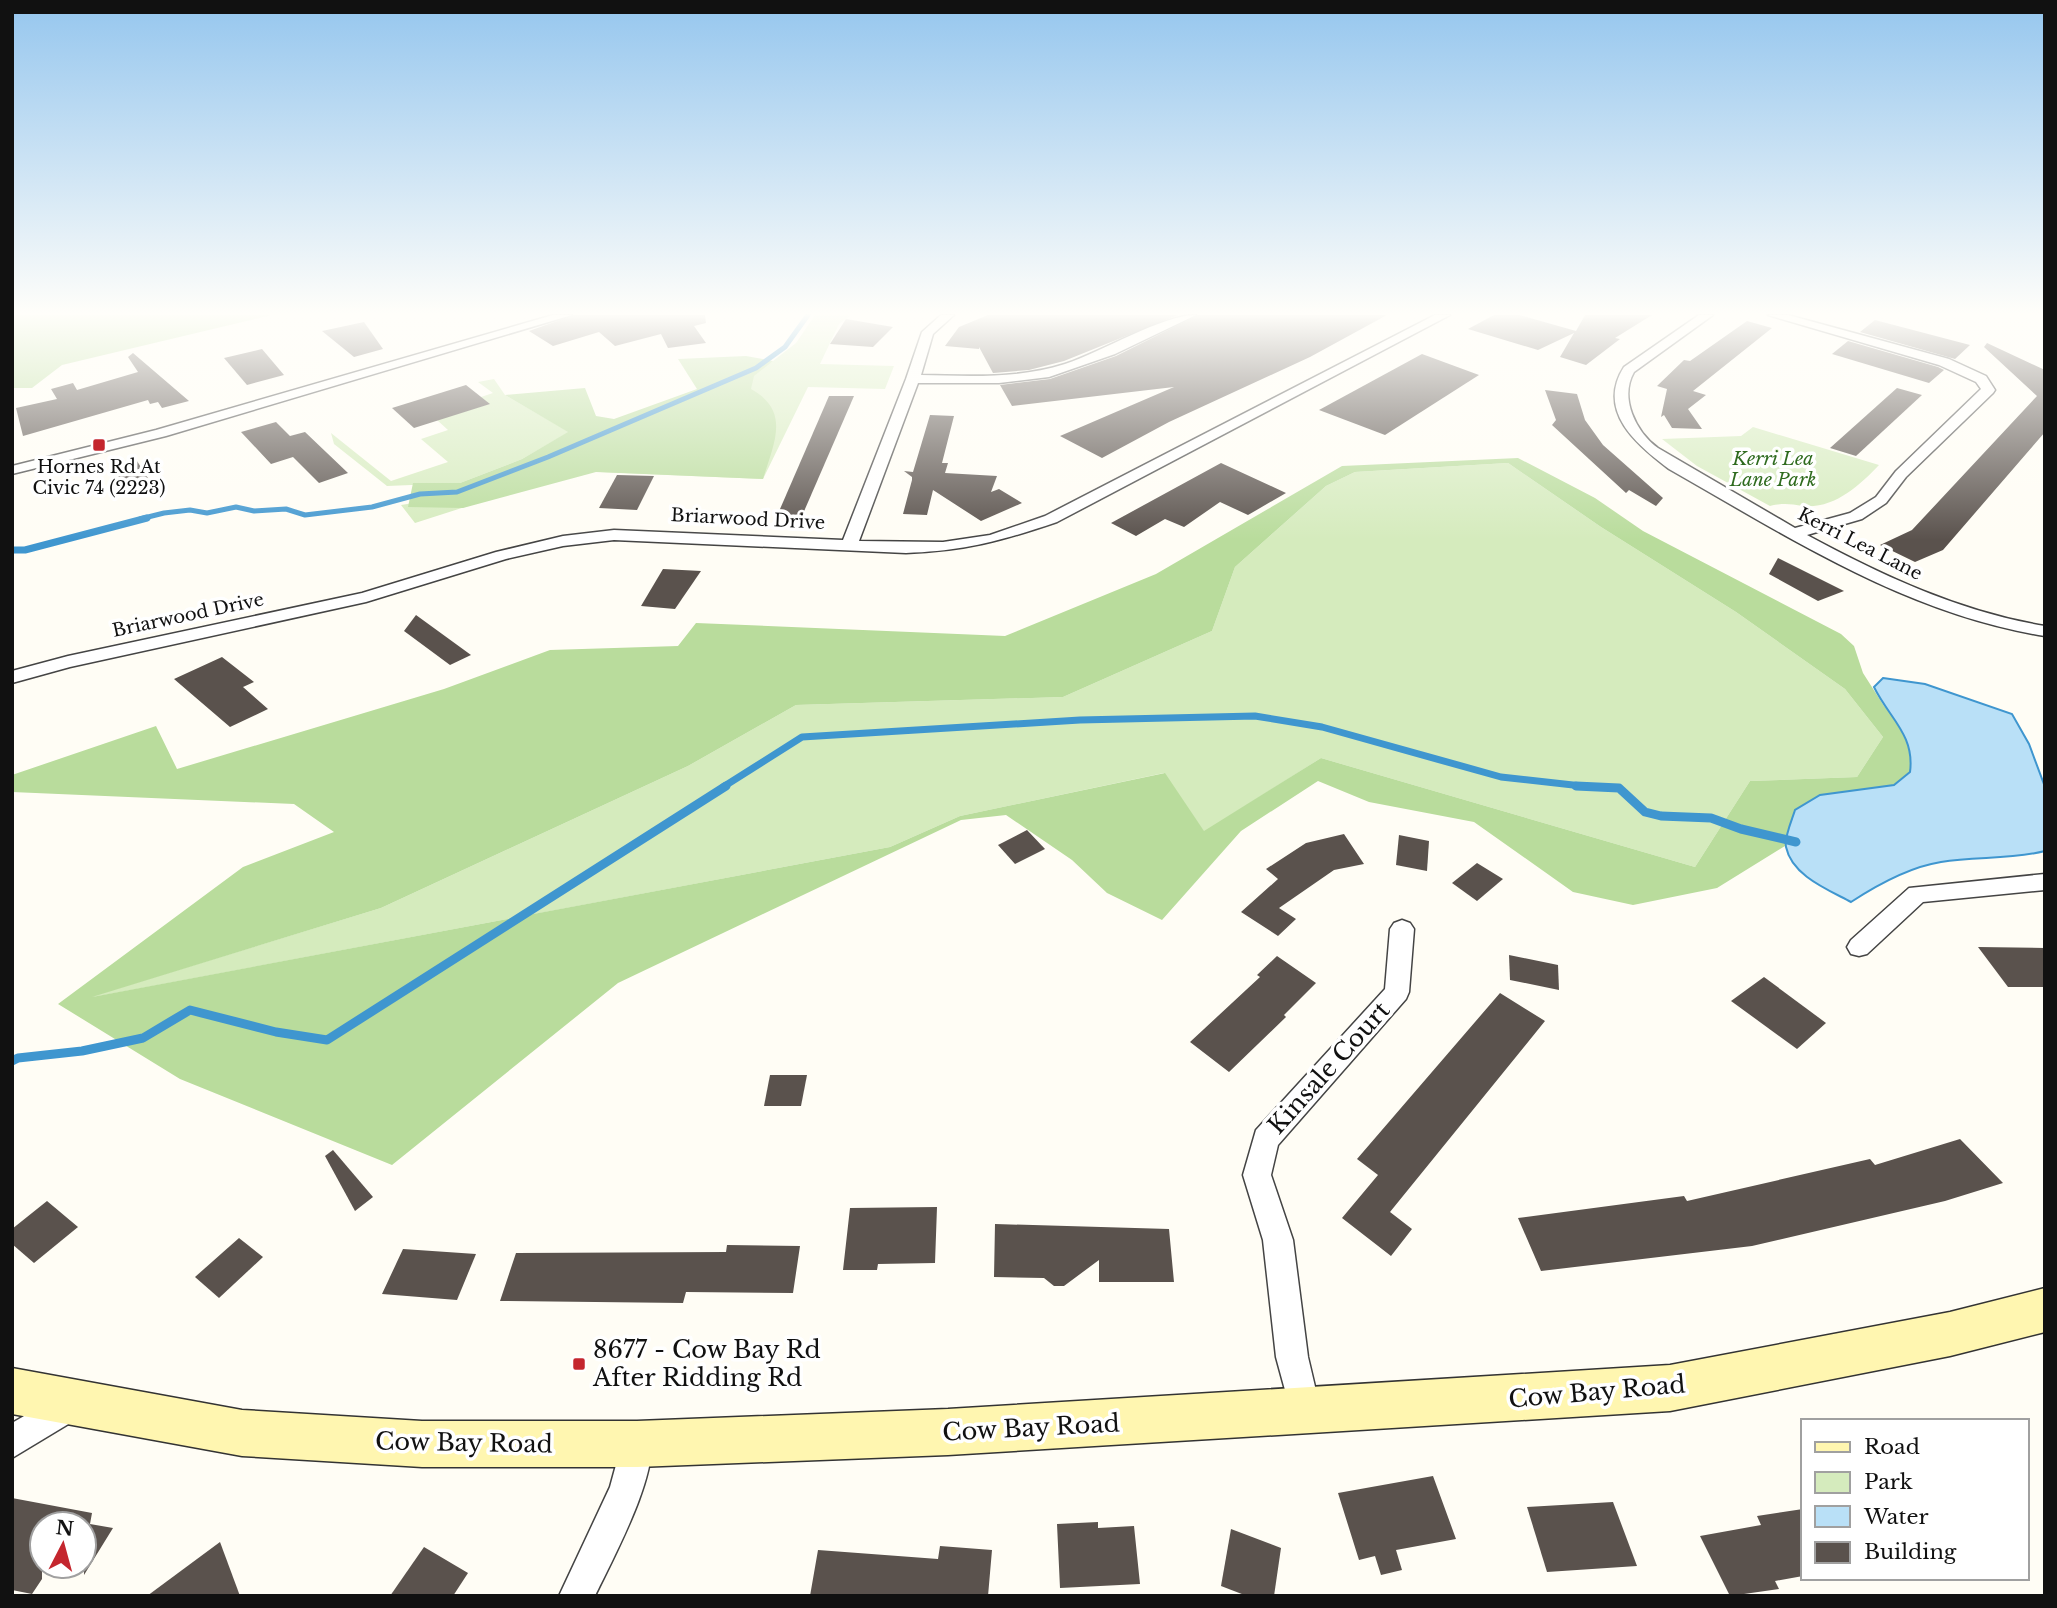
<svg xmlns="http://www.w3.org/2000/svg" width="2057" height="1608" font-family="'Libre Baskerville',serif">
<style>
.green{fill:#d5ebbd}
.forest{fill:#b9dc9c;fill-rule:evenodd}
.water{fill:#b9e0f7;stroke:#3f96cf;stroke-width:2}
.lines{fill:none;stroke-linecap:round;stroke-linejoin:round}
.stream-far2{stroke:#3f96cf;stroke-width:5}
.stream-far1{stroke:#3f96cf;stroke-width:7}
.stream{stroke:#3f96cf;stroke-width:9}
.building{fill:#5a524d}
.street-casing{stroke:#444;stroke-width:3}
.secondary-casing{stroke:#333;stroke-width:3}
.street{fill:#fff;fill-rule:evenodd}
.secondary{fill:#fff6b0;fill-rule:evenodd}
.poi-dot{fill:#c4262e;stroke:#fff;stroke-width:2.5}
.labels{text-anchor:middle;stroke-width:7;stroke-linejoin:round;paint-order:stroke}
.far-park-label{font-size:18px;font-style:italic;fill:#2f6b1f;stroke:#fff}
.far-poi-label{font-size:18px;fill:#111;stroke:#fff}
.far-street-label{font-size:18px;fill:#111;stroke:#fff}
.near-street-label{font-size:24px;fill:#111;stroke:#fff}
.near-poi-label{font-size:24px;fill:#111;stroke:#fff;text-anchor:start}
</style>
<rect width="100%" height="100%" fill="#fffdf5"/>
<!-- green -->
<g class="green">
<path d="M815,315H851L839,324L820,364L894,366L885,389L808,387L763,479L577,471L415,523L401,505L451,497L773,361L796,343Z"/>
<path d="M494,379L505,395L569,432L522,459L460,483L387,486L334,444L331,433L391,481L448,462L421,439L448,430L437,420L489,404L481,397L493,393L478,382Z"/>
<path d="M1753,427L1879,465C1859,486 1834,509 1803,506C1790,504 1783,503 1770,506L1697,466L1662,439L1741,436Z"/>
<path d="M1508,463L1601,527L1736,612L1845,689L1883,737L1857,777L1750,781L1695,867L1321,758L1204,832L1164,773L960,816L890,847L83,999L381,908L688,766L796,705L1063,697L1212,631L1235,567L1326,486L1355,472Z"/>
</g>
<!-- forest -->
<g class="forest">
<path d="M12,315H272L62,365L32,388H12Z"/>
<path d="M746,356L773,361L754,376L751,389C791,411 774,443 763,479L596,472L463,508L408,507L413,483H460L522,459L568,432L505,395L585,388L596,416L614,419L697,389L678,359Z"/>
<path d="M1518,458L1595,498L1643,531L1841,634L1854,646L1863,673L1884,706L1898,722L1912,752L1910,772L1894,785L1820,795L1795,810L1785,846L1717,888L1633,905L1573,892L1474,822L1369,802L1318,781L1241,831L1162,920L1107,893L1072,860L1006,815L961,820L618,983L392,1165L180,1079L58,1004L243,867L334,832L294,804L12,792V775L156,726L177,769L444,689L550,650L678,646L696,623L1005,636L1156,574L1342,466ZM1508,463L1601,527L1736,612L1845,689L1883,737L1857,777L1750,781L1695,867L1321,758L1204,831L1165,773L960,816L890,847L92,997L381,908L688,766L796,705L1063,697L1212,631L1235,567L1326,486L1355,472Z"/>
</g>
<!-- water -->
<path class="water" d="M1883,678L1925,684L2012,714L2029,744L2045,787V851C2010,860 1976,856 1941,862C1909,867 1877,885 1851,902C1829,890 1792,876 1786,847C1784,837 1792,820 1795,810L1820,795L1894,785L1910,772C1915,735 1889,718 1874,687Z"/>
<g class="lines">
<!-- stream-far2 -->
<path class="stream-far2" d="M140,519L164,513L190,510L207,513L236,507L254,511L286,509L305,515L372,507L420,494L457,492L548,457L756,368L785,347L808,315"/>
<!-- stream-far1 -->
<g class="stream-far1">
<path d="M12,550H25L147,518"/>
<path d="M723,787L802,737L1080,720L1255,716L1322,727L1501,777L1591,787"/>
</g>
<!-- stream -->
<g class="stream">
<path d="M1576,786L1619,788L1645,812L1661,816L1711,818L1741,829L1796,842"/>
<path d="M12,1061L18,1058L82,1051L143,1038L190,1010L276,1032L327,1040L726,786"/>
</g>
</g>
<!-- building -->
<g class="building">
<path d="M574,315H705L706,323L694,326L706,343L668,348L661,334L615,346L599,332L553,346L529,331Z"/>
<path d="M988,315H1178L1064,361L1029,370L993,373L979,347V349L945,346L959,327Z"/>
<path d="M1198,315H1387L1310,357L1169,422L1102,458L1060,436L1174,387L1012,406L1000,385L1050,379L1116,356Z"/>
<path d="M1494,315H1520L1576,331L1585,315H1652L1615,338L1620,339L1586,365L1560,357L1574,333L1538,350L1468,329Z"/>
<path d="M846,319L893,327L873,347L830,344Z"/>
<path d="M1875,320L1970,345L1955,359L1860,332Z"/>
<path d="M1747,321L1772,328L1693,391L1706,395L1688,409L1702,429L1672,428L1664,415L1661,417L1667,389L1657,386L1684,360L1690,361Z"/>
<path d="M364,322L383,349L354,357L322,331Z"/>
<path d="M1848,341L1938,367L1944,370L1929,383L1832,354Z"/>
<path d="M1987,343L2045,370V432L1943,550L1915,562L1880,545L1912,530L2037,396L1984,347Z"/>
<path d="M262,349L284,375L247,385L224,358Z"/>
<path d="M133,353L189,401L162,408L158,402L150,404L148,400L23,436L16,408L57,399L51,389L73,383L77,390L138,372L128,357Z"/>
<path d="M1422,354L1479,375L1385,435L1319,410Z"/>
<path d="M466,385L490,404L414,428L392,408Z"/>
<path d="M1897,388L1922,395L1856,456L1830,448Z"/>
<path d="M1545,390L1577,394L1585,420L1603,445L1663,498L1656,506L1629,490L1626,493L1552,425L1556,420Z"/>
<path d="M829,396H854L802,516H777Z"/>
<path d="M930,415L954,416L942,463H948L945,473L997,476L991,492L999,489L1022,503L981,521L933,490L927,515L903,514L912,480V477L904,471L913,472Z"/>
<path d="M276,422L290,436L305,432L348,473L319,483L293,457L271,464L241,432Z"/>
<path d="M135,458L155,489L130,496L112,465Z"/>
<path d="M1221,463L1286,493L1248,515L1220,502L1184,527L1165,519L1136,536L1111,523Z"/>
<path d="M617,475L654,476L637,510L599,508Z"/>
<path d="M1778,558L1844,591L1818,601L1769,574Z"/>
<path d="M663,569L701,571L675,609L641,606Z"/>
<path d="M416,615L471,655L450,665L404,631Z"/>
<path d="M222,657L254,682L243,687L268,709L230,727L174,679Z"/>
<path d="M1027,830L1045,849L1015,864L998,845Z"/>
<path d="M1344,834L1364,864L1334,870L1279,908L1296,919L1278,936L1241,912L1278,879L1266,869L1306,843Z"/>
<path d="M1399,835L1429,841L1427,871L1396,865Z"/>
<path d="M1477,863L1503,879L1477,901L1452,883Z"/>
<path d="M1978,947L2045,948V987H2008Z"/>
<path d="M1509,955L1558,965L1559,990L1510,980Z"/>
<path d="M1277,956L1316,983L1284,1015L1286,1017L1229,1072L1190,1042L1260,977L1257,975Z"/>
<path d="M1764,977L1826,1023L1797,1049L1731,1001Z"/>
<path d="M1500,993L1545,1021L1390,1212L1412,1229L1391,1256L1342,1218L1378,1175L1357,1159Z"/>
<path d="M770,1075H807L801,1106H764Z"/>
<path d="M1960,1139L2003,1183L1945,1201L1752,1246L1541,1271L1518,1218L1684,1196L1687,1201L1870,1159L1875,1165Z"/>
<path d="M333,1150L373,1197L355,1211L325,1156Z"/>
<path d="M47,1201L78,1227L34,1263L12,1244V1229Z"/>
<path d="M937,1207L935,1263L878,1264L877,1270H843L850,1208Z"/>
<path d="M995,1224L1169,1229L1174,1282H1099V1260L1064,1286H1054L1044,1278L994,1277Z"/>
<path d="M239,1238L263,1257L219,1298L195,1277Z"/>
<path d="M727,1245L800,1246L793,1293L686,1292L683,1303L500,1301L516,1253L726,1252Z"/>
<path d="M403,1249L476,1254L457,1300L382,1294Z"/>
<path d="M1433,1476L1456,1539L1396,1550L1402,1570L1381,1575L1375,1556L1359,1560L1338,1493Z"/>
<path d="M12,1498L92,1513L90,1524L113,1528L84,1575V1524H42V1579L32,1594L12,1590Z"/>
<path d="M1613,1502L1637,1566L1547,1572L1527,1507Z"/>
<path d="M1803,1509V1576L1775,1581L1779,1589L1730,1596L1700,1536L1761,1525L1757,1516Z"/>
<path d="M1098,1522V1528L1134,1526L1140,1584L1060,1588L1057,1524Z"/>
<path d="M1231,1529L1281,1548L1274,1596H1247L1221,1586Z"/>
<path d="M220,1542L240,1596H147Z"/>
<path d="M940,1546L992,1550L988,1596H810L818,1550L938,1559Z"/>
<path d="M424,1547L468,1573L453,1596H390Z"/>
</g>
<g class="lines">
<!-- street casing -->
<g class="street-casing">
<g id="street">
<path d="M553,315H572L166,436L12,474V466L156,430Z"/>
<path d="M941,315H954L933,334L921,375C969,376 1018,379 1065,364C1102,352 1162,315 1196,315L1115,354L1049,377L999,383H918L859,541L943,542L990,535L1045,516L1435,315H1450L1057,522C1001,541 965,551 906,553L614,540L563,546L506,559L366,602L70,667L12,683V671L68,656L362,593L496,552L563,536L614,530L843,540L906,379L922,332Z"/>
<path d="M1699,315H1713L1634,372C1619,398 1636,432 1658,448L1795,528L1850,513L1876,497L1896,471L1981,389L1976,382L1939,365L1768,315H1788L1949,359L1986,376L1995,390L1993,393L1906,477L1886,503L1862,519L1807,535C1883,576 1960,612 2045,626V636C1906,614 1789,537 1669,469C1637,445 1596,411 1624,367Z"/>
<path d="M2045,874V890L1923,902L1867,954L1859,956L1851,954L1847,947L1851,940L1909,888Z"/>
<path d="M1402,920L1410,923L1414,929L1409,992L1406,999L1278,1145L1271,1175L1293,1240L1308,1357L1321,1412L1316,1423L1305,1428L1294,1423L1276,1357L1263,1240L1243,1175L1256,1130L1385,989L1390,929L1394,923Z"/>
<path d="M69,1390L80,1395L85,1406L80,1417L12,1458V1423Z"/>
<path d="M637,1428L649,1432C663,1467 612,1560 595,1596H559L610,1487L625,1432Z"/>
</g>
</g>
<!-- secondary casing -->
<g class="secondary-casing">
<path id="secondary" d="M2045,1288V1332L1950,1356L1670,1411L948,1455L637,1467H422L242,1456L12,1414V1368L242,1410L422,1421H637L948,1409L1670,1365L1950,1312Z"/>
</g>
<!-- street -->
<use href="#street" class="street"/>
<!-- secondary -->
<use href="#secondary" class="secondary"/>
</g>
<!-- sky -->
<linearGradient id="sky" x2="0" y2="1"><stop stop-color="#95c6ee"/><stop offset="0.58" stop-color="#fffefa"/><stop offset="1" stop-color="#fffefa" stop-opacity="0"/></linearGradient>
<rect width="2057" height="540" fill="url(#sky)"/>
<!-- markers -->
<g class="poi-dot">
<rect x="92" y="438" width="14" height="14" rx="3.5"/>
<rect x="572" y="1357" width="14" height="14" rx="3.5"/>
</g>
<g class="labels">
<!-- far-park labels -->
<g class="far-park-label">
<text x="1773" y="465">Kerri Lea<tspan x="1773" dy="21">Lane Park</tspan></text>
</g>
<!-- far-poi labels -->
<g class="far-poi-label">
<text x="99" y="473">Hornes Rd At<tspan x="99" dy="21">Civic 74 (2223)</tspan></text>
</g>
<!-- far-street labels -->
<g class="far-street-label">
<text transform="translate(748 519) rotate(3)" y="6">Briarwood Drive</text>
<text transform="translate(1860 544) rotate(27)" y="6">Kerri Lea Lane</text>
<text transform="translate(188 615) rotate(-12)" y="6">Briarwood Drive</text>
</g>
<!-- near-street labels -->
<g class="near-street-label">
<text transform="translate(1329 1068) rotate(-48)" y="8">Kinsale Court</text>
<text transform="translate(1597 1392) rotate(-5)" y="8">Cow Bay Road</text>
<text transform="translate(1031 1428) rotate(-3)" y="8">Cow Bay Road</text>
<text transform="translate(464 1443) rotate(1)" y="8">Cow Bay Road</text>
</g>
<!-- near-poi labels -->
<g class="near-poi-label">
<text x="593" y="1358">8677 - Cow Bay Rd<tspan x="593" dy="28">After Ridding Rd</tspan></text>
</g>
</g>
<!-- border -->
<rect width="2057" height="1608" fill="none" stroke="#111111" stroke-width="28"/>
<!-- legend -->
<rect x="1801" y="1419" width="228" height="161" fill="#ffffff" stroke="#a0a0a0" stroke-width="2"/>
<rect x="1815" y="1442" width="35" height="10" fill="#fff6b0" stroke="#a0a0a0" stroke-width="2"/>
<text x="1864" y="1454" font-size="21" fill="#111111">Road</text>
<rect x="1815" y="1472" width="35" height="21" fill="#d5ebbd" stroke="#a0a0a0" stroke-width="2"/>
<text x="1864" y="1489" font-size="21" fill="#111111">Park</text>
<rect x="1815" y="1506" width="35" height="21" fill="#b9e0f7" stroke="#a0a0a0" stroke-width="2"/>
<text x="1864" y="1524" font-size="21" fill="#111111">Water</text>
<rect x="1815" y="1542" width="35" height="21" fill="#5a524d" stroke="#a0a0a0" stroke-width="2"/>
<text x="1864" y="1559" font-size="21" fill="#111111">Building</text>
<!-- north arrow -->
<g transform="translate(63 1545) rotate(6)"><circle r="33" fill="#ffffff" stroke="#a0a0a0" stroke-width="2"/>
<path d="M0-5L12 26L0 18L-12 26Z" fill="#c4262e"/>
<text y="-10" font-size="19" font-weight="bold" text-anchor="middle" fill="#111111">N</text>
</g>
</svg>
